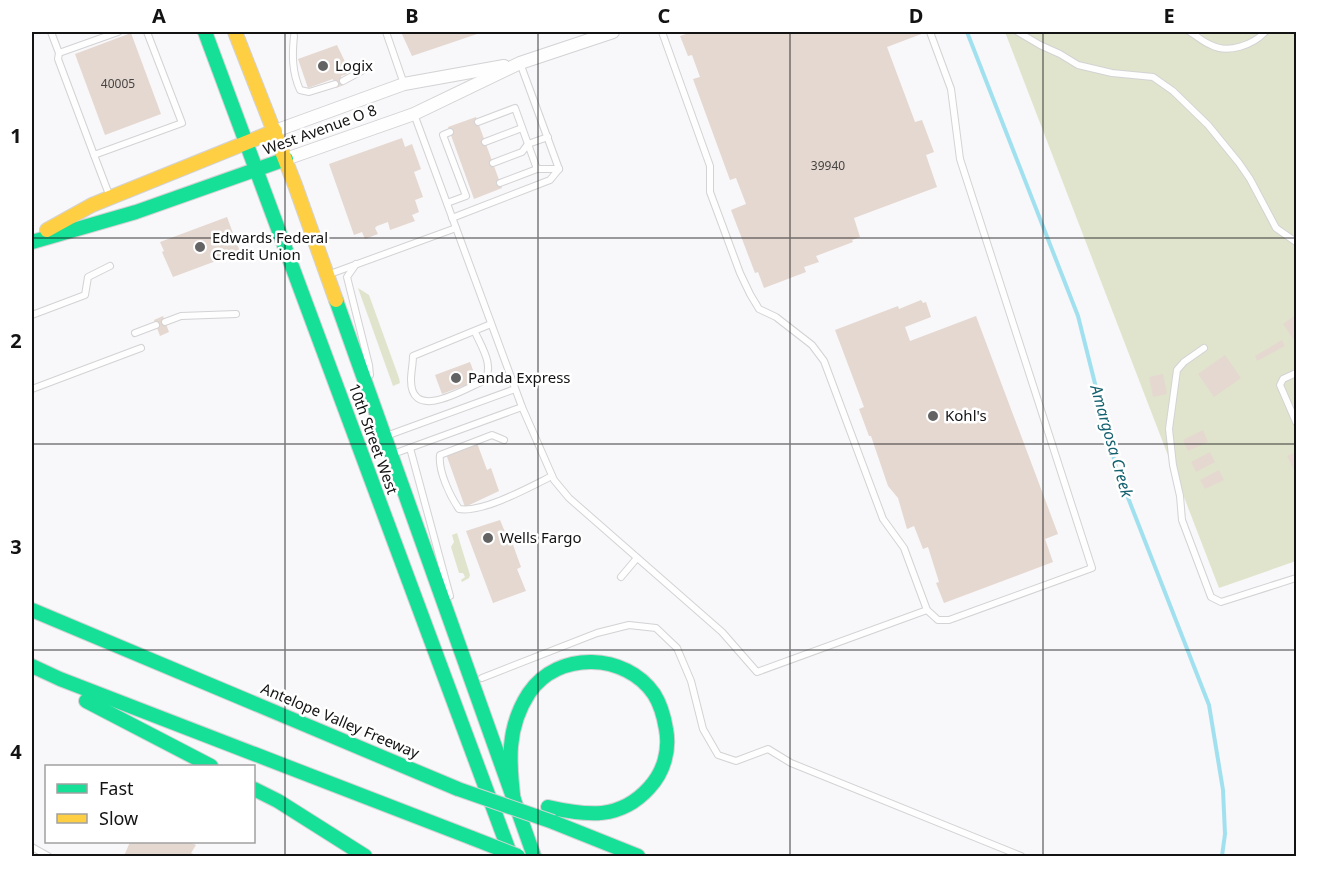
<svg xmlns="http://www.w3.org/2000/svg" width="1328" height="888" font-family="'Noto Sans',sans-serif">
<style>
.green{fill:#e1e4cc}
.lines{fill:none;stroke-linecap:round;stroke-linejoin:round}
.stream{stroke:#a1e1ef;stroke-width:4}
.building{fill:#e4d8d0}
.lane-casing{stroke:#d3d2d4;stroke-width:8}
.street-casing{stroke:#d3d2d4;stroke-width:14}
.fast-casing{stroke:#d3d2d4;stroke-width:16}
.slow-casing{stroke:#d3d2d4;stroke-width:16}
.lane{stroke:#fefefe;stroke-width:6}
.street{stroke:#fefefe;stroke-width:12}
.fast{stroke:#16e098;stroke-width:14}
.slow{stroke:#ffcf43;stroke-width:14}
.fast-bridge-casing{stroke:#d3d2d4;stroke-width:16;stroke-linecap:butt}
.fast-bridge{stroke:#16e098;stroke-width:14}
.grid{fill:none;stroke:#131314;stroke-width:1.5;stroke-opacity:0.55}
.poi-dot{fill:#636364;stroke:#fff;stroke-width:2}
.labels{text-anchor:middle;stroke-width:5;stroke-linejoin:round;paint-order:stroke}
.number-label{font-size:12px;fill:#474443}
.poi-label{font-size:15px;fill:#131314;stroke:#fff;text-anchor:start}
.street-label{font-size:15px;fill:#131314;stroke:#fff}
.water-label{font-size:16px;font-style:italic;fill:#14616f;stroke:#fff}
.neatline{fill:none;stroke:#131314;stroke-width:2}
.grid-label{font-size:20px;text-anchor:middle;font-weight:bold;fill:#131314}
</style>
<rect width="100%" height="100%" fill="#f8f7f9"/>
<!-- green -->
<g class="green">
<path d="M1005,32H1296V561L1219,588Z"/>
<path d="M358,288L369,295L399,378L400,383L393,386Z"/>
<path d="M457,533L470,575L469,578L462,582L461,580L465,577L463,573H459L451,547L454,542L452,535Z"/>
</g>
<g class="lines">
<!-- stream -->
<path class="stream" d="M967,32L1078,316L1116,467L1209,705L1223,790L1225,834L1222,856"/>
</g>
<!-- building -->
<g class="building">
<path d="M401,32H483L412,56Z"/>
<path d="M692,32H923L924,33L887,47L915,122L922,120L934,152L926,155L937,187L854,218L860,237L852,240L853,242L816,256L819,262L804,267L806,272L764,288L758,272L755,273L731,210L746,204L736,178L730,180L693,79L700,77L692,55L688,56L680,36Z"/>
<path d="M131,33L161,114L105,135L75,54Z"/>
<path d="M337,45L347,66L345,67L347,74L341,76L344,85L336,88L333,79L308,88L298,59Z"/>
<path d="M476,117L502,188L474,199L448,127Z"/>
<path d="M402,138L405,147L412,144L421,169L414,172L423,197L415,200L419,212L412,215L415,221L390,230L388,222L377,226L375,228L378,234L365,239L362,232L354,235L329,164Z"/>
<path d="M227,217L240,252L173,277L162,252L164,251L160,242Z"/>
<path d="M921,300L923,303L926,302L931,317L905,327L910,341L976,316L1058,534L1045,539L1053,562L944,603L936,583L939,582L928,547L923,549L914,526L907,529L898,498L888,486L871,436H869L859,409L864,407L835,330L898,306L899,309Z"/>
<path d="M163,316L169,332L160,336L154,320Z"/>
<path d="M1294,316L1296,319V343L1283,324Z"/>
<path d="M1282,340L1285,346L1257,361L1255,356Z"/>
<path d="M1225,355L1241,378L1214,397L1198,374Z"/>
<path d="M470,362L477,381L442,394L435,375Z"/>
<path d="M1163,374L1167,394L1153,397L1149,377Z"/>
<path d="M1203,430L1208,442L1188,451L1183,440Z"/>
<path d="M477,443L487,470L491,468L499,491L465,507L446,454Z"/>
<path d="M1210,452L1215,462L1196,472L1191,462Z"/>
<path d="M1296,452V474L1287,456Z"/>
<path d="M1219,470L1224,480L1205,489L1200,480Z"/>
<path d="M500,520L505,532L508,531L521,567L517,569L526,591L493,603L466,531Z"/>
<path d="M130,842H189L196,845L191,853L195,855L194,856H124Z"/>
</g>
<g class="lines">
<!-- lane casing -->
<g class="lane-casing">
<g id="lane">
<path d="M51,32L59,53L58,59L94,155L182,123L147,32"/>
<path d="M386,32L404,84"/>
<path d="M1018,32L1040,45L1060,54L1078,65L1112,73L1153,77L1173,91L1208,125L1239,163L1250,179L1276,228L1296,242"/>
<path d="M1190,32C1197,36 1203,42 1211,45C1228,54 1253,45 1265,32"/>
<path d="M294,36C292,55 292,72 300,90L309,92L335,84"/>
<path d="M59,53L118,32"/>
<path d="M520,63L559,169"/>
<path d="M343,81L367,68"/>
<path d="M414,114L522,407L554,480L569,498L722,632L757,672L927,610L904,548L883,519L824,361L812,345L776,317L759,309L750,294L740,273L710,192V166L662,32"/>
<path d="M478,122L515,108L537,169"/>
<path d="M485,142L522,128"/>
<path d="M94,155L110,197"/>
<path d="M493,163L522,152L528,144L548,137"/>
<path d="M500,183L537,169H559"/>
<path d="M447,203L466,196L443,135L450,132"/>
<path d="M452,218L550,180L559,169"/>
<path d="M356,264L347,277L369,365L370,375"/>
<path d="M330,274L456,228"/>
<path d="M32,315L85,295L88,277L110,266"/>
<path d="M165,322L181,316L236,314"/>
<path d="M475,332C481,346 496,368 483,381C463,390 411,422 411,380C411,372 413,364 413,356L491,324"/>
<path d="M135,333L156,325"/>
<path d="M1204,348L1184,362L1177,370L1169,429L1173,465L1180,496L1182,520L1211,597L1221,602L1296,578"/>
<path d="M1296,373L1283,379L1280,385L1296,422"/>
<path d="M32,389L141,348"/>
<path d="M386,436L515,389"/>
<path d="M504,440L492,435L440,455C438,471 450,496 459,509C483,513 530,487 552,476"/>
<path d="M410,448L450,596"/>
<path d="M393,454L522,407"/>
<path d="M621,577L637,558"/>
<path d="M927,610L938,620H949L1092,568L960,159L951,89L930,32"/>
<path d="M482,678L597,633L629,625L656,628L677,648L691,681L703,729L718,755L736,761L768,749L791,763L1021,856"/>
<path d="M32,847L48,856"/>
</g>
</g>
<!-- street casing -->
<g class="street-casing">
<g id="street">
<path d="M275,131L404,84L504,66"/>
<path d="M286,159L414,114L520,63L613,32"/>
</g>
</g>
<!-- fast casing -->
<g class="fast-casing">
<g id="fast">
<path d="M205,32L511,856"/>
<path d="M32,242L136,212L286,159"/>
<path d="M336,300L534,856"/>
<path d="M32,610L458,789"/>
<path d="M32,666L60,679L472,838"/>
<path d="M86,701L211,766"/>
<path d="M254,789L278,801L365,856"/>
<path d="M514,803C509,763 506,728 529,693C558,650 626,653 654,694C661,705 664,717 666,729C670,750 664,772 649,788C620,820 587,816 548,807"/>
<path d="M553,822L638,856"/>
</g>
</g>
<!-- slow casing -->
<g class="slow-casing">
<g id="slow">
<path d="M235,32L295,185L336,300"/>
<path d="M47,230L92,205L275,131"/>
</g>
</g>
<!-- lane -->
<use href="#lane" class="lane"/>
<!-- street -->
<use href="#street" class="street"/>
<!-- fast -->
<use href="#fast" class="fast"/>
<!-- slow -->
<use href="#slow" class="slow"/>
<!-- fast-bridge casing -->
<g class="fast-bridge-casing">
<g id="fast-bridge">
<path d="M458,789L553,822"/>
<path d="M472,838L518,856"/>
</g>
</g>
<!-- fast-bridge -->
<use href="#fast-bridge" class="fast-bridge"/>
</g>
<!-- grid -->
<path class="grid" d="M285,32V856M538,32V856M790,32V856M1043,32V856M32,238H1296M32,444H1296M32,650H1296"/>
<!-- markers -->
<g class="poi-dot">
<circle cx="323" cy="66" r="6"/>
<circle cx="200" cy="247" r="6"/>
<circle cx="456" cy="378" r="6"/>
<circle cx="933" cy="416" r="6"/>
<circle cx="488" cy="538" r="6"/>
</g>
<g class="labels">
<!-- number labels -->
<g class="number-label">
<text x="118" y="88">40005</text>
<text x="828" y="170">39940</text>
</g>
<!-- poi labels -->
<g class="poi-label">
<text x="335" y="71">Logix</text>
<text x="212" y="243">Edwards Federal<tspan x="212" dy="17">Credit Union</tspan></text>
<text x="468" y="383">Panda Express</text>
<text x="945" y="421">Kohl's</text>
<text x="500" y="543">Wells Fargo</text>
</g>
<!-- street labels -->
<g class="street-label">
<text transform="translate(320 130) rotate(-20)" y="5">West Avenue O 8</text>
<text transform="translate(373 439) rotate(70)" y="5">10th Street West</text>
<text transform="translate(340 721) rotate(23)" y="5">Antelope Valley Freeway</text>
</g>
<!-- water labels -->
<g class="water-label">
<text transform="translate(1112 441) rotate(74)" y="6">Amargosa Creek</text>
</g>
</g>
<!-- border -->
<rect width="1328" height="888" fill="none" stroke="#ffffff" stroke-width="66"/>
<!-- legend -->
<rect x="45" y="765" width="210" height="78" fill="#ffffff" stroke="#a1a1a1" stroke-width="1.5"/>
<rect x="57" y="784" width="30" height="9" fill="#16e098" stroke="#a1a1a1" stroke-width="1.5"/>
<text x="99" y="795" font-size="18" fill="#131314">Fast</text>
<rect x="57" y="814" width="30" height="9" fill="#ffcf43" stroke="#a1a1a1" stroke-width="1.5"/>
<text x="99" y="825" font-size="18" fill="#131314">Slow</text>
<rect x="33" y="33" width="1262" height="822" class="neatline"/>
<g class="grid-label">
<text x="159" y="23">A</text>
<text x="412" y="23">B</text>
<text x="664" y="23">C</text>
<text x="916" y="23">D</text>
<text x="1169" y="23">E</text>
<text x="16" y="143">1</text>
<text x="16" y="348">2</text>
<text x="16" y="554">3</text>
<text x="16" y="759">4</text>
</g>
</svg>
